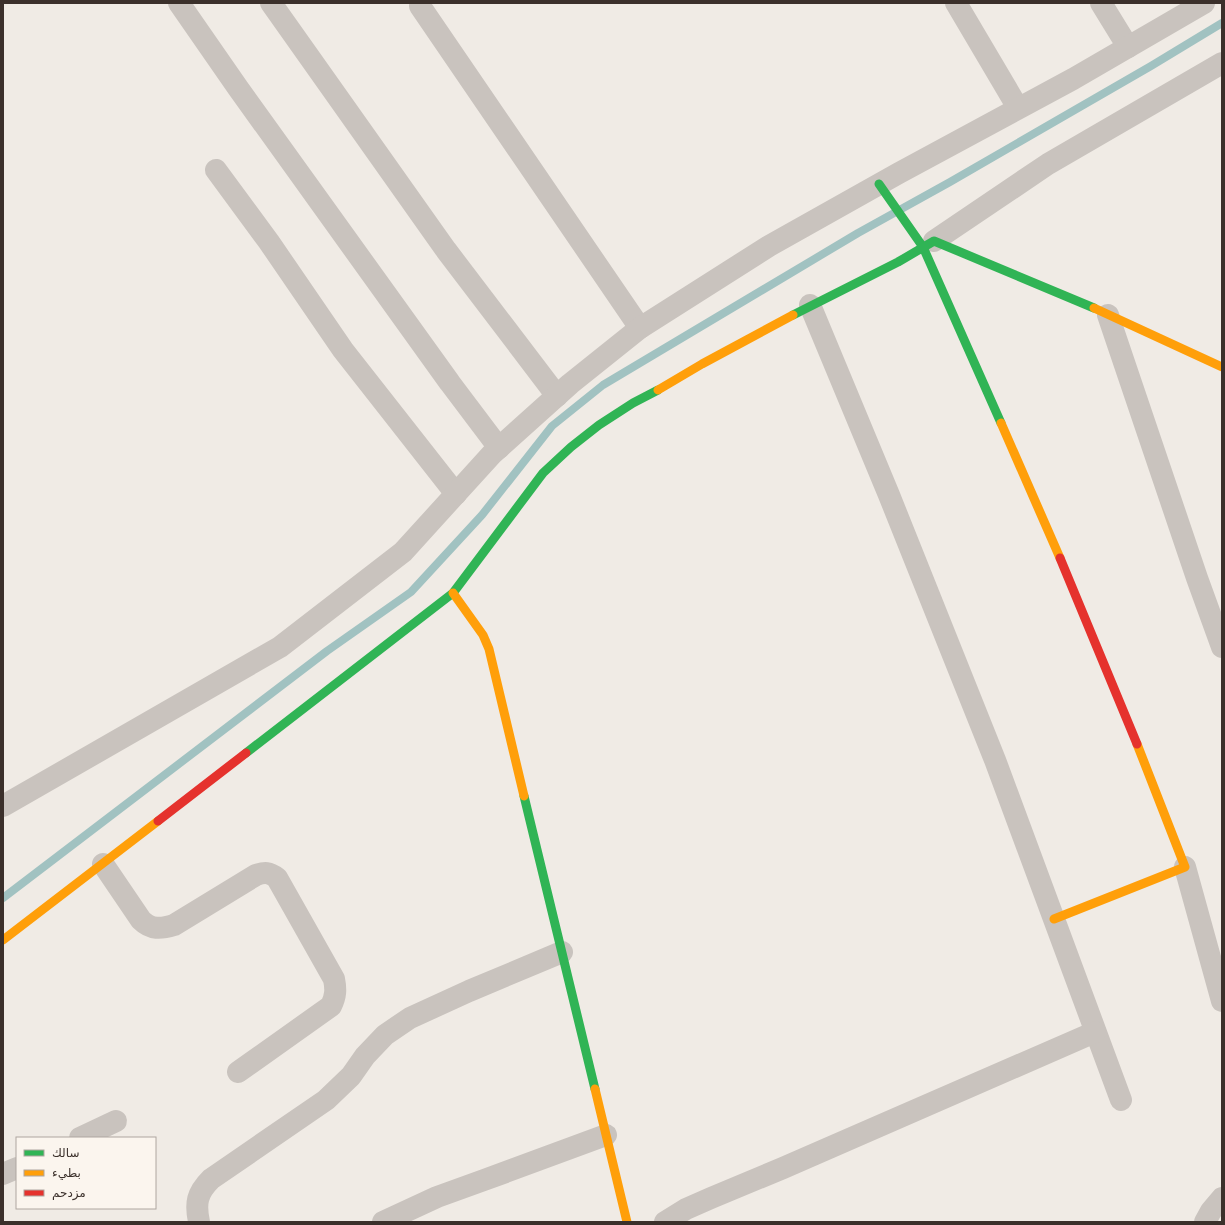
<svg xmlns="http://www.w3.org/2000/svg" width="1225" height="1225" font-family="'DejaVu Sans',Cairo,sans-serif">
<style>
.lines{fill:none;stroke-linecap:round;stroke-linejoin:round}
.stream{stroke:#a1c2c1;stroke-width:8}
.street{stroke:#c9c3be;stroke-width:22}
.fast{stroke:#30b455;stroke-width:9}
.slow{stroke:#ff9f0a;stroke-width:9}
.jam{stroke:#e5322d;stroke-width:9}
</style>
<rect width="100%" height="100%" fill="#f0ebe5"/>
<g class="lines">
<!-- stream -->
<path class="stream" d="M3,898L327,651L411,592L482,515L552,426L603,385L858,233L950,182L1151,66L1222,23"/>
<!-- street -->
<g class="street">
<path d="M179,3L238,88L450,383L499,448"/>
<path d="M271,3L446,250L557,396"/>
<path d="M956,3L1018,108"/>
<path d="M1101,3L1128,47"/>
<path d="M420,6L640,328"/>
<path d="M216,170L269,242L343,350L456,494"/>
<path d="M934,241L1048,164L1222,63"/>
<path d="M810,305L889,495L995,760L1121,1100"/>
<path d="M1108,315L1197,578L1222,647"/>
<path d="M3,806L280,647L403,552L492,454L570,384L640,328L769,246L899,173L1073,79L1204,3"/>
<path d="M103,864L141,920C151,930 161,929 174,925L256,875C265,872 269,872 277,878L334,979C336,989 336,996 331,1006L238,1072"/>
<path d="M1185,867L1222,1001"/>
<path d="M80,1138L116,1121"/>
<path d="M3,1174L17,1168"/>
<path d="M199,1222C195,1203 197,1193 211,1179L326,1100L351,1076L365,1056L385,1035L410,1018L469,991L562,952"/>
<path d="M383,1222L437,1197L484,1180L606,1135"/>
<path d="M665,1222L686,1209L711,1198L783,1168L1095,1032"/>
<path d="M1205,1222L1211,1211L1222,1198"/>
</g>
<!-- fast -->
<g class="fast">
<path d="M879,184L923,247L1001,423"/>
<path d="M793,315L898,262L934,241L1094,308"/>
<path d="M246,753L453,593L543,473L571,447L599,425L633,403L658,390"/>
<path d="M524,796L595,1089"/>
</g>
<!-- slow -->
<g class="slow">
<path d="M1094,308L1222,367"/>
<path d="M658,390L702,364L793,315"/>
<path d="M1001,423L1060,558"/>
<path d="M453,593L483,635L489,649L524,796"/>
<path d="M1054,919L1185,867L1137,744"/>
<path d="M3,940L158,821"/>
<path d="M595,1089L627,1222"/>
</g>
<!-- jam -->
<g class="jam">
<path d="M1060,558L1137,744"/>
<path d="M158,821L246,753"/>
</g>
</g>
<!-- border -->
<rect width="1225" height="1225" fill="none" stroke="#3b302b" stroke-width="8"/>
<!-- legend -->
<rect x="16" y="1137" width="140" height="72" fill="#fbf5ee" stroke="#aea6a0"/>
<rect x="24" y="1150" width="20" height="6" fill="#30b455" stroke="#aea6a0"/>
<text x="52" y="1157" font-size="12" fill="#3b302b">سالك</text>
<rect x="24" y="1170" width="20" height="6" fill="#ff9f0a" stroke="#aea6a0"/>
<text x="52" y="1177" font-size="12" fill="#3b302b">بطيء</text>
<rect x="24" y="1190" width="20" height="6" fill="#e5322d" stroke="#aea6a0"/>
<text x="52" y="1197" font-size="12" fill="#3b302b">مزدحم</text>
</svg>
